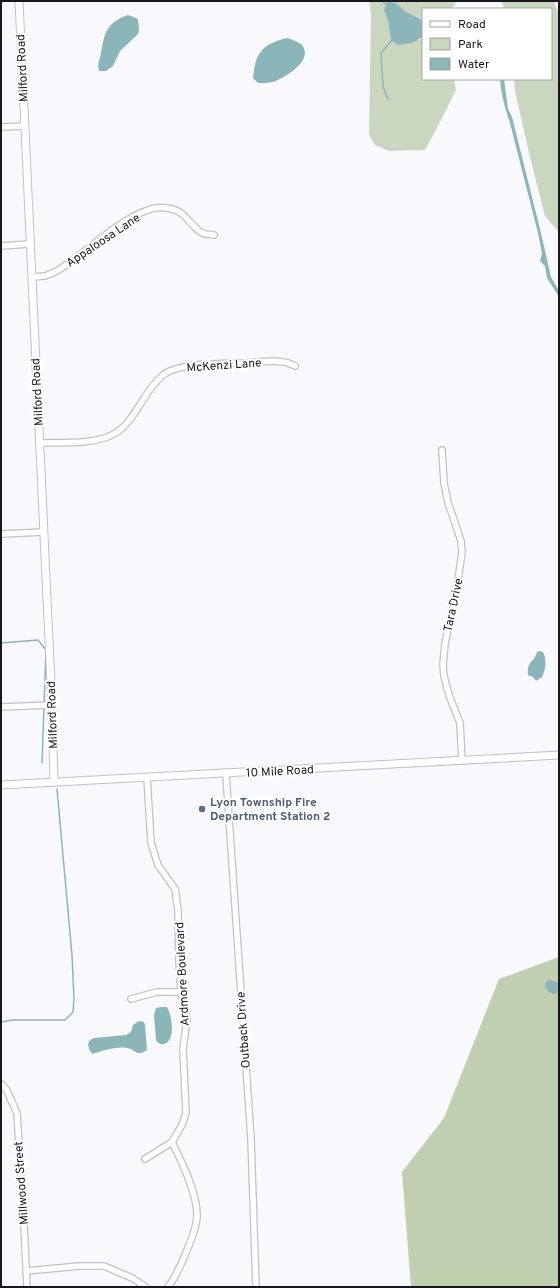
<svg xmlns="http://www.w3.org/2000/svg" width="560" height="1288" font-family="Overpass,sans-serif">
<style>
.green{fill:#cad6c0}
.forest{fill:#bfcfaf}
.water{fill:#8bb6b9}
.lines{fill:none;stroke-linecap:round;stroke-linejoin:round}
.stream{stroke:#8bb6b9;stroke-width:1.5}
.minor-casing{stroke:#c5bdd2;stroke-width:8}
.tertiary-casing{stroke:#c5bdd2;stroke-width:9}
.secondary-casing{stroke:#c5bdd2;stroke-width:9}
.minor{stroke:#fff;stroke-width:5.5}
.tertiary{stroke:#fff;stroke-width:7}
.secondary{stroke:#fff;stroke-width:7}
.service-dot{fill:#5c6f8a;stroke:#fff;stroke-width:1.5}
.labels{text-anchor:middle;stroke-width:4;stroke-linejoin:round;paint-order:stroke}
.street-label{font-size:12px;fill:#19161d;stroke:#fff}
.service-label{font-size:12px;font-weight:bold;fill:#4e5e75;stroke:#fff;text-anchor:start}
</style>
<rect width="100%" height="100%" fill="#f9f8fc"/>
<!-- green -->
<g class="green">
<path d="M369,1H456L455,5L450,9H423V23L420,19L405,11L396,3L384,10L388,21L391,40H419L423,36V79H454L456,90L439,124L425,150L389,151L375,145L369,135L371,15Z"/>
<path d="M502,1H554L559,15L558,231L545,216L530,157L515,91L514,79H551V9H504Z"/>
</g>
<!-- forest -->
<path class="forest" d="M559,957V1287H411L402,1172L444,1118L499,979Z"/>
<!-- water -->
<g class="water">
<path d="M387,2L396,3L405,11L420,19L423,23V36C415,43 408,44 398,45L391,40L388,21L384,10Z"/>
<path d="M128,15L138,19L139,30L138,34L120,51L113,66L106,71H99C97,61 100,61 101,53C105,32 106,23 128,15Z"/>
<path d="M288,38C292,40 299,42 302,45C314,61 285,77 273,82C269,83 263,83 258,83L253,78C255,53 263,43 288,38Z"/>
<path d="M500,79H504L508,109L512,117L541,233L551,277L559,291V297L547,278L545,266L540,261L542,254L538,233L510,123C505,108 501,94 500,79Z"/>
<path d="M539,651L543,652C547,660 546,669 542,677L536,681L533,677L528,675C527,660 534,663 537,652Z"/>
<path d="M550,980L557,982L559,984V993L553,994L548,991L545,987L546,982Z"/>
<path d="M161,1007H167C172,1015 176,1041 164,1044C160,1045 158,1043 156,1040L154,1015L156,1008Z"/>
<path d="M139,1021L144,1022L145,1025L147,1050C136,1058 136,1049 127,1048C116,1046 102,1051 92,1054L89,1049L88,1044L90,1040L94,1038L126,1035L131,1032L133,1025Z"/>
</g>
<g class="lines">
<!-- stream -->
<g class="stream">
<path d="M383,1L384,3L388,5"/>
<path d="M388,99L383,87L381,53L392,40"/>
<path d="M1,643L38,640L46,650L42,763"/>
<path d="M1,1022L13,1020H65L73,1012L74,999L72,955L57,789"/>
</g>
<!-- minor casing -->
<g class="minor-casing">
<g id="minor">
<path d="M1,127L25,126"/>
<path d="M1,246L30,244"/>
<path d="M32,277L45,276L57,271C86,253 116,221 148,210C155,207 164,207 172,209C187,212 193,231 205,234C208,235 212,234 214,235"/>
<path d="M39,443C61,442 91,445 112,435C136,423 142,392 163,375C180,362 225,364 247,363C258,362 272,360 283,362C287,362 291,364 295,366"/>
<path d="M442,450L444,483L448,503L453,517L461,541L462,552L456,595L445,643L443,665L444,676L449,695L460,723L462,761"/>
<path d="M1,534L44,532"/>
<path d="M1,707L52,705"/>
<path d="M226,774L251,1139L256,1287"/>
<path d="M131,999L157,992H181"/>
<path d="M1,1084L6,1089L17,1113L24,1225L27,1287"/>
<path d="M145,1159L172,1142L182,1125L186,1113L183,1049L187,1019L181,992L179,961L178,910L175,889L158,865L151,843L147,777"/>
<path d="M26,1271L80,1266H104L132,1278L146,1287"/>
<path d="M168,1287C176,1277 180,1267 185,1255C190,1243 196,1231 197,1217C198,1195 182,1162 172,1142"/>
</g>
</g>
<!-- tertiary casing -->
<g class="tertiary-casing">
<path id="tertiary" d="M19,1L52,705L54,782"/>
</g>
<!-- secondary casing -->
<g class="secondary-casing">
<path id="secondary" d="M1,785L559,755"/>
</g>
<!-- minor -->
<use href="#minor" class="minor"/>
<!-- tertiary -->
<use href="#tertiary" class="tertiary"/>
<!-- secondary -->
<use href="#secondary" class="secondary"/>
</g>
<!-- markers -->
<circle class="service-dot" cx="202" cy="809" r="4"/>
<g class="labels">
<!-- street labels -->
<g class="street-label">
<text transform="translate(22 68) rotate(-93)" y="4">Milford Road</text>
<text transform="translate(103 240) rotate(-34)" y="4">Appaloosa Lane</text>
<text transform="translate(224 365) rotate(-4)" y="4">McKenzi Lane</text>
<text transform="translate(37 392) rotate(-93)" y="4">Milford Road</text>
<text transform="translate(453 605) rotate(-78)" y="4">Tara Drive</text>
<text transform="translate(52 715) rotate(-92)" y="4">Milford Road</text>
<text transform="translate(280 771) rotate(-3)" y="4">10 Mile Road</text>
<text transform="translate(182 974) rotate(-93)" y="4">Ardmore Boulevard</text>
<text transform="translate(243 1030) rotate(-94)" y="4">Outback Drive</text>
<text transform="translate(21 1183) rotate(-94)" y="4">Millwood Street</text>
</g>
<!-- service labels -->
<g class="service-label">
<text x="210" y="806">Lyon Township Fire<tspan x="210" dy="14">Department Station 2</tspan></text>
</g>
</g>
<!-- border -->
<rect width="560" height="1288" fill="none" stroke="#19161d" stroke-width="4"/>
<!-- legend -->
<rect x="422" y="8" width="130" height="72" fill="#ffffff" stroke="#a3a2a5"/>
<rect x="430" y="21" width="20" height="6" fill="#ffffff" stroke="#a3a2a5"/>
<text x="458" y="28" font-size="12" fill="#19161d">Road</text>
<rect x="430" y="38" width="20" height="12" fill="#cad6c0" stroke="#a3a2a5"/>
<text x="458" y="48" font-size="12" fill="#19161d">Park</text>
<rect x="430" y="58" width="20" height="12" fill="#8bb6b9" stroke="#a3a2a5"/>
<text x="458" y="68" font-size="12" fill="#19161d">Water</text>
</svg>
